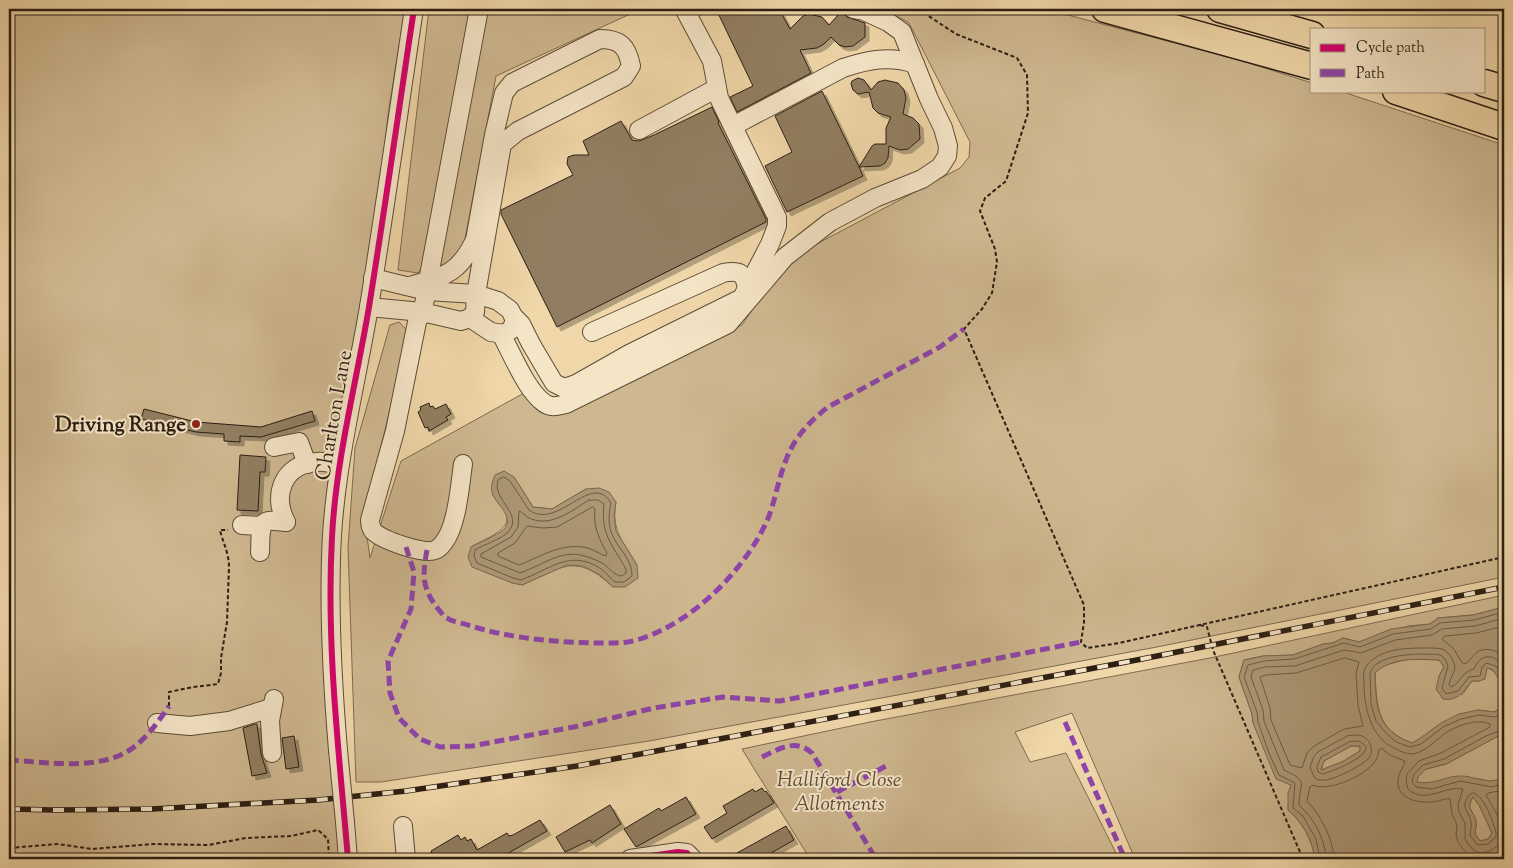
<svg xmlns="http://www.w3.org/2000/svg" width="1513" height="868" font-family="'Sorts Mill Goudy',serif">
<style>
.green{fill:#cfb890;stroke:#7d6b52;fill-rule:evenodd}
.water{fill:#ad9876;stroke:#79674e;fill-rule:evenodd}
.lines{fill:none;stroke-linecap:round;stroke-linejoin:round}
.shore{stroke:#6c5b44;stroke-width:1}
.building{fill:#917e61;stroke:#2b1e13;filter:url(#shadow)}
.minor-casing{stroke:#5c4c38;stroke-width:20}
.highway-casing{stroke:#2b1e13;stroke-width:29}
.path{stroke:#2b1e13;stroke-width:2;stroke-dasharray:4 2.5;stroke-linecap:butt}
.minor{stroke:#f5e5c7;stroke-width:18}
.highway{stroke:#f0d7a9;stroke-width:26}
.rail-casing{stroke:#2b1e13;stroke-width:5.5}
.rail{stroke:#f5e5c7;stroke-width:4;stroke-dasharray:11;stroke-linecap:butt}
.minor-bridge-casing{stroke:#5c4c38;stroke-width:20;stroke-linecap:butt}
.minor-bridge{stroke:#f5e5c7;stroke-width:18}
.quiet{stroke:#8e44ad;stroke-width:5;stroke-dasharray:10 5;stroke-linecap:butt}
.cycleway-casing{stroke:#f5e5c7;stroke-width:9}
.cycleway{stroke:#d6006c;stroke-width:6}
.poi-dot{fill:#8f2418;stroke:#f5e5c7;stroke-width:2}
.labels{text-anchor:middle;stroke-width:4;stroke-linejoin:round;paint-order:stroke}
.street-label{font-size:21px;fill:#2b1e13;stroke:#f5e5c7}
.poi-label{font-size:21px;font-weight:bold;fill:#2b1e13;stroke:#f5e5c7;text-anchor:end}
.park-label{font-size:21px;font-style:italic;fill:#5c4c38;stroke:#f5e5c7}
</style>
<defs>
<filter id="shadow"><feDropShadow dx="4" dy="4" stdDeviation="0" flood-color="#0004"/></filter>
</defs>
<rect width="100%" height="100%" fill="#f0d7a9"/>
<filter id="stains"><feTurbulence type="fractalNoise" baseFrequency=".004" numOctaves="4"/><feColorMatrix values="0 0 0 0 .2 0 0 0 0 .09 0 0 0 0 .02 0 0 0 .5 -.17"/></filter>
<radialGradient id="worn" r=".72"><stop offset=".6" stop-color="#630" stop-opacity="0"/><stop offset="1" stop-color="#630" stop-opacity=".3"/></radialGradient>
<!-- green -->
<g class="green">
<path d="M9,9H405L388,115L373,278L332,536L348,859H9Z"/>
<path d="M429,9H641L496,76L465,239L457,263L440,270L439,266L425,262L418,273L398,270Z"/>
<path d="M875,9H1045L1236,59L1312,83V91H1340L1504,145V577L1157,647L649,741L381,782H356L348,547L355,448L390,325L399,322L407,330L406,345L364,515L370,558L401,461L524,393C535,408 537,416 557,415L742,325L775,276L811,247L960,168L969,157L970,142L909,23C897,14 888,16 875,9ZM514,477L533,507L552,509L586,489L616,502C611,531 623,542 637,565L613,587C575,552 563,567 522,585L471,547C480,541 509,531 507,518C506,510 497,501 492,494Z"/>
<path d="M1504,595V607L1473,615L1438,618L1430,624L1408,626L1359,642L1343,638L1333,643L1323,644L1293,655L1263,656L1244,660L1239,677L1252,714L1253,723L1291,785L1288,810C1303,823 1312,839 1315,859H1135L1072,713L1015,732L1030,762L1066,753L1119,859H810L742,749L870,722L1210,658Z"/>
<path d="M1408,659L1439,660L1444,667L1439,676L1462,695L1472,681H1479L1486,667C1503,674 1505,691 1504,706L1494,712L1478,710L1412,743C1376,730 1377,706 1375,673L1382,666Z"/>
<path d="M1504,733V775L1500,780L1491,782L1480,779H1446L1432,784L1416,783L1418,777L1426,769L1446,764Z"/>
<path d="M1351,746H1360V751L1342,762L1321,770L1324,761Z"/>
<path d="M1473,797L1479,805L1492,833L1488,839L1480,841L1475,834C1475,830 1477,824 1476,821C1474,810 1465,811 1473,797Z"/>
</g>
<!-- water -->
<g class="water">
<path d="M504,471L514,477L533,507L552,509L586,489L599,488L609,492L616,502L614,516L616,531L637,565L638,578L625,587H613L600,575L583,566L567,565L522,585L512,583L472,567L468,557L471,547C480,542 496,536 503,530C516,518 497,505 493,495C490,488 492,482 495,475Z"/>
<path d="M1504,607V687L1493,670L1487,668L1485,679L1479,681H1472C1464,691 1457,702 1443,699L1436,689L1439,676L1444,667L1439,660C1417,659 1392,657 1375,673C1376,706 1376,730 1412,743L1419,739L1441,723L1459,714L1478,710L1494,712L1504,706V733L1446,764L1426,769L1418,777L1417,782C1436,785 1442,777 1459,776C1475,775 1491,788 1504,775V859H1315C1312,839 1303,823 1288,810V793L1291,785L1276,779L1253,723L1252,714L1239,677L1244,660L1263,656L1293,655L1323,644L1333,643L1343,638L1359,642L1391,629L1430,624L1438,618L1473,615ZM1351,746H1360V751L1342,762L1321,770L1324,761ZM1473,797L1479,805L1492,833L1488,839L1480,841L1475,834C1475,830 1477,824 1476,821C1474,810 1465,810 1473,797Z"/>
</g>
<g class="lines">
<!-- shore -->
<g class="shore">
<path d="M504,477L510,481L529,510C558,531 592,470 611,503C609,513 608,522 611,532C616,547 633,559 632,576L624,582H615C611,579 608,575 604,571C572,547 551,569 521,580L513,578L477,563L474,556L475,550C485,544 499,540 507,533C526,514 491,501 498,480Z"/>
<path d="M589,500H598L604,504C601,535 611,543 626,569V573L622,576C614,576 609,567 602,563C565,544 555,560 520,573L481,557V554L511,537L518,527L519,511C523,512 525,516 529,518C551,528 571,511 589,500Z"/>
<path d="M593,507L595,509C593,526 599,539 607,553L606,556C600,554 594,550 588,548C562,542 542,556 519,565L498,556V553L515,543L527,526L543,528L557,527Z"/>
<path d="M1504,626L1476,633L1445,636L1442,639L1453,648L1463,664C1469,663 1469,660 1473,656C1481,646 1494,649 1504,655"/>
<path d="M1345,658L1359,662L1356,673L1358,705L1363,726L1344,729L1314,746L1307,753L1302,768L1290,765L1271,720L1270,708L1260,677L1266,675L1296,673Z"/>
<path d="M1504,667C1495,653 1480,653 1474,669C1461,672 1461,683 1451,687L1449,685C1450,677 1457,671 1454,663C1452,658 1448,651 1442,649C1438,648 1432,648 1427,648C1407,648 1381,648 1367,665C1362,671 1364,680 1364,687C1365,710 1371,737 1394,748C1399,751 1407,754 1412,754C1424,753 1435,741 1444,734C1456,726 1476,718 1490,724V727L1441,753L1419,761L1407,774L1406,782L1408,789C1425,805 1445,785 1463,789L1458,804L1459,812L1465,823V839C1467,843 1471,848 1475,851C1487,857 1504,845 1503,831C1501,819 1492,806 1486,795L1488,793L1504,790"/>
<path d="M1504,678L1496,666L1486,663L1482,667L1480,676L1469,677L1458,691L1446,694L1442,688L1448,666C1447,663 1445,658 1442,656C1438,653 1431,655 1426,654C1410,654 1376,655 1370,673L1371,704L1376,721L1385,732L1396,742L1410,747L1421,744L1443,727L1461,719L1479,715L1495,717L1504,712"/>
<path d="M1504,729L1486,736L1444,759L1423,765L1414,774L1412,782L1416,787L1432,789L1460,781L1492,787L1504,783"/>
<path d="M1358,735C1369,736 1376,750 1368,759C1361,766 1331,782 1321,780C1317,780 1317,779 1314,777L1310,767L1314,756L1318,752L1347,736Z"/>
<path d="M1358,741C1387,751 1330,772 1323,774L1318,772L1317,767L1321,757L1349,742Z"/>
<path d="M1474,793C1486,799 1492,820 1496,832V837L1488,844L1478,845L1470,836C1470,832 1472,827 1471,823C1470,810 1459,810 1469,795Z"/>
<path d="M1320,859L1316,839L1303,816L1293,808L1295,783L1279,775L1269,753L1258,722L1257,712L1244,677L1248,665L1264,661L1294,659L1344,643L1360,647L1393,634L1431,629L1440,623L1474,620L1504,612"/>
<path d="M1326,859C1325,838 1314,819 1299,805C1299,782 1310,782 1284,770L1264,721L1263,710L1251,677L1253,670L1265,667L1295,666L1344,650L1361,653L1395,640L1432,635L1442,629L1475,626L1504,618"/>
<path d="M1334,859C1333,838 1321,816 1307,801L1310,787L1312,785C1328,792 1362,777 1373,764C1377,760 1378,755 1379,750L1381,748L1390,755L1405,761C1404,767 1399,772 1398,779C1396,799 1417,803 1432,802C1438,802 1444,798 1450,799L1452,814L1457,825L1456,834L1458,842L1467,854L1478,859"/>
</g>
</g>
<!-- building -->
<g class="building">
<path d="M716,9H779L790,29L803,16L809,14L822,17L829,25L839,14L843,13L847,17L865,23V37L853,46L845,47L839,45L831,37L824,44L817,48L800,50L811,73L737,112L730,97L753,86Z"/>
<path d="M858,78L864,80L871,90L878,82L885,80L898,83L904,90L906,98L903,114L913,118L919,124L920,139L908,149L900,150L889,146L888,158L885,163L880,166L859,167L863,176L787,212L765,166L792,152L775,116L822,91L859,167L872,146L875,144H886V128L891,117L878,113L873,108L869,92L858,94L853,90L851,84L852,81Z"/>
<path d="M712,107L719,122L718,123L766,219V222L557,327L501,214V210L573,175L567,164L568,157L574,155H589L583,141L621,121L632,140L639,141L654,135Z"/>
<path d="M429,403L430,407L433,406L435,409L446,404L451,414L446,417L448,420L429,431L428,427L425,428L418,412L421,410L420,407Z"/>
<path d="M144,409L196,422L261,427L312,411L315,421L261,437L240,436V442L224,441V434L196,432L141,419Z"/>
<path d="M240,455L266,457L265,472H260L258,511L237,510Z"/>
<path d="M255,724H257L261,754L267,773L252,776L243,728Z"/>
<path d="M294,736L299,767L286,769L282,738Z"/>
<path d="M762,788L765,792L766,791L774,803L712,839L704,827L727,813L723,806L753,789L755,792Z"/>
<path d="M686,797L696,814L636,847L624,829L659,808L661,811Z"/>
<path d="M610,805L621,824L592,843L590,840L565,852L556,837Z"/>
<path d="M540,820L547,831L498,859H420L432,852L431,851L458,835L461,840L465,837L467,841L471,839L477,850L507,833L509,836L513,835Z"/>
<path d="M786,826L794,840L771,853L772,854L764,859L762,855L755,859H726Z"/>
</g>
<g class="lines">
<!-- minor casing -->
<g class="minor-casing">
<g id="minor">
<path d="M693,9L686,12L712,61L719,98L775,213"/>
<path d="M733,126L843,68C867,60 890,55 915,64"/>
<path d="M639,130L717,88"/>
<path d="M428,281L479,9"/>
<path d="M410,286C444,276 458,275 475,240L494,135L504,93L512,83L600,39C620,39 627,46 631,66L624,77L518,131L502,144L476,294L475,312L470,318"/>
<path d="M427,291L422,312L417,322L395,431L370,520C370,524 371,528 373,531C382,540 424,555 435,550C438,549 442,545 444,542C457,526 460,485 463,464"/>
<path d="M369,307L422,312L461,321L470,318L491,332L503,334L511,330L515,320L510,310L498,301L476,294L427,291L373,278"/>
<path d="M514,317L521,324L531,344L554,383L564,388L576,384L629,354L742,298L770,244L777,226V217"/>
<path d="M592,332L723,273C739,270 744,272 747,288L753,293"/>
<path d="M501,334C512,353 530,401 551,406C556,407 561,405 566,404L728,324L785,257L830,222L875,198L922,179L940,167L947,156L948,146L943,128L929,99L902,32L888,22L864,11L853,9"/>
<path d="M274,447L299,442L307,464"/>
<path d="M286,522C272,495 283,464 317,462C324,461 332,464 340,465"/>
<path d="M242,525L262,526"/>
<path d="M260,552C261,545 258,523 268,521C273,520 281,522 286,522"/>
<path d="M157,723L190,726L229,721L271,708"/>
<path d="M338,750C332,678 328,607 332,535C337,458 356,383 369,307C385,208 399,108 414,9"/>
<path d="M272,753L270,721L274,699"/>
<path d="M345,822L348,859"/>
<path d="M403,826L406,859"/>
<path d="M630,859L678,852L687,853L693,859"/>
</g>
</g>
<!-- highway casing -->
<g class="highway-casing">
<g id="highway">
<path d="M1105,9L1312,66"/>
<path d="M1220,9L1312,35"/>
<path d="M1484,83L1504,89"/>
<path d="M1396,91L1504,127"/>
</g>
</g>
<!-- path -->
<g class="path">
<path d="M918,9L956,34L1017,58L1027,75L1028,113L1006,181L985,198L980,211L995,249L997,262L992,293L982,309L964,329L1084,605V622L1081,642L1087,648L1119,643L1504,557"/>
<path d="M1200,625L1207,627L1213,650L1303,859"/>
<path d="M169,706V692L193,687L218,684L221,673V658L227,622L229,567C229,553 223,543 220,530H228"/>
<path d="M9,848L58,844L92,849L153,844L208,845L246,838L291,836L318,830L328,839L329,859"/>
</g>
<!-- minor -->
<use href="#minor" class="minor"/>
<!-- highway -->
<use href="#highway" class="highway"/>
<!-- rail casing -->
<g class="rail-casing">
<path id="rail" d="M9,809L54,810L152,809L318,800L406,791L577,766L1142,659L1504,587"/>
</g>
<!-- rail -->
<use href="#rail" class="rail"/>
<!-- minor-bridge casing -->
<g class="minor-bridge-casing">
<path id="minor-bridge" d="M338,750L345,822"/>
</g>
<!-- minor-bridge -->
<use href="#minor-bridge" class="minor-bridge"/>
<!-- quiet -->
<g class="quiet">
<path d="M406,547L414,572L411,609L388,661L390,693L399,718L420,739L440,747L472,746L574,727L654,708L723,697L780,701L1081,642"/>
<path d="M427,550C422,576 422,589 439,610C441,612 444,617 447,618C451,621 459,623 465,624C506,638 552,642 595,643C610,643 625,644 640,639C693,622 744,571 767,521C775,502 778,480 786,460C794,438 810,421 828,407L940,347L964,329"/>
<path d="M1065,722L1125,859"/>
<path d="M762,757C779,749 795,738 812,753L876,859"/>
<path d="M9,760C46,762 102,772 134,747C148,736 159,721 169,706"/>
<path d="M837,792L888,765"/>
</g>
<!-- cycleway casing -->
<g class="cycleway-casing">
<g id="cycleway">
<path d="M348,859C339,752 326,645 332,537C336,459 356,384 369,307C385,208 399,108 414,9"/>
<path d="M630,859L678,852L687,853L693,859"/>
</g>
</g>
<!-- cycleway -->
<use href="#cycleway" class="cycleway"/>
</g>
<!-- markers -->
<circle class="poi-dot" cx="196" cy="424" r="5"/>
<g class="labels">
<!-- street labels -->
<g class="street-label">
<text transform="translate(333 415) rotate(-80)" y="7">Charlton Lane</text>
</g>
<!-- poi labels -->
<g class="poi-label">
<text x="186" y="431">Driving Range</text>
</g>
<!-- park labels -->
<g class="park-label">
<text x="839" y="786">Halliford Close<tspan x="839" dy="24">Allotments</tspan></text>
</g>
</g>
<!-- margin -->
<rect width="1513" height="868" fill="none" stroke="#f0d7a9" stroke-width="30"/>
<rect x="10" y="10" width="1493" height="848" fill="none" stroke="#2b1e13" stroke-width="2.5"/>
<rect x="15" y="15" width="1483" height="838" fill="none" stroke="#2b1e13"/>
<!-- legend -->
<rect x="1310" y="28" width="175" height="65" fill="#f5e5c7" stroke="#a4957f"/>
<rect x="1320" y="44" width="25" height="8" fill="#d6006c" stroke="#a4957f"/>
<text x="1356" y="52" font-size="15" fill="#2b1e13">Cycle path</text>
<rect x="1320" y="69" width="25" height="8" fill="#8e44ad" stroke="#a4957f"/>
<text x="1356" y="78" font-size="15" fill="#2b1e13">Path</text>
<rect width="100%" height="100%" filter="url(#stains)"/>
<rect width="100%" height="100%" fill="url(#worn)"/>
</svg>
